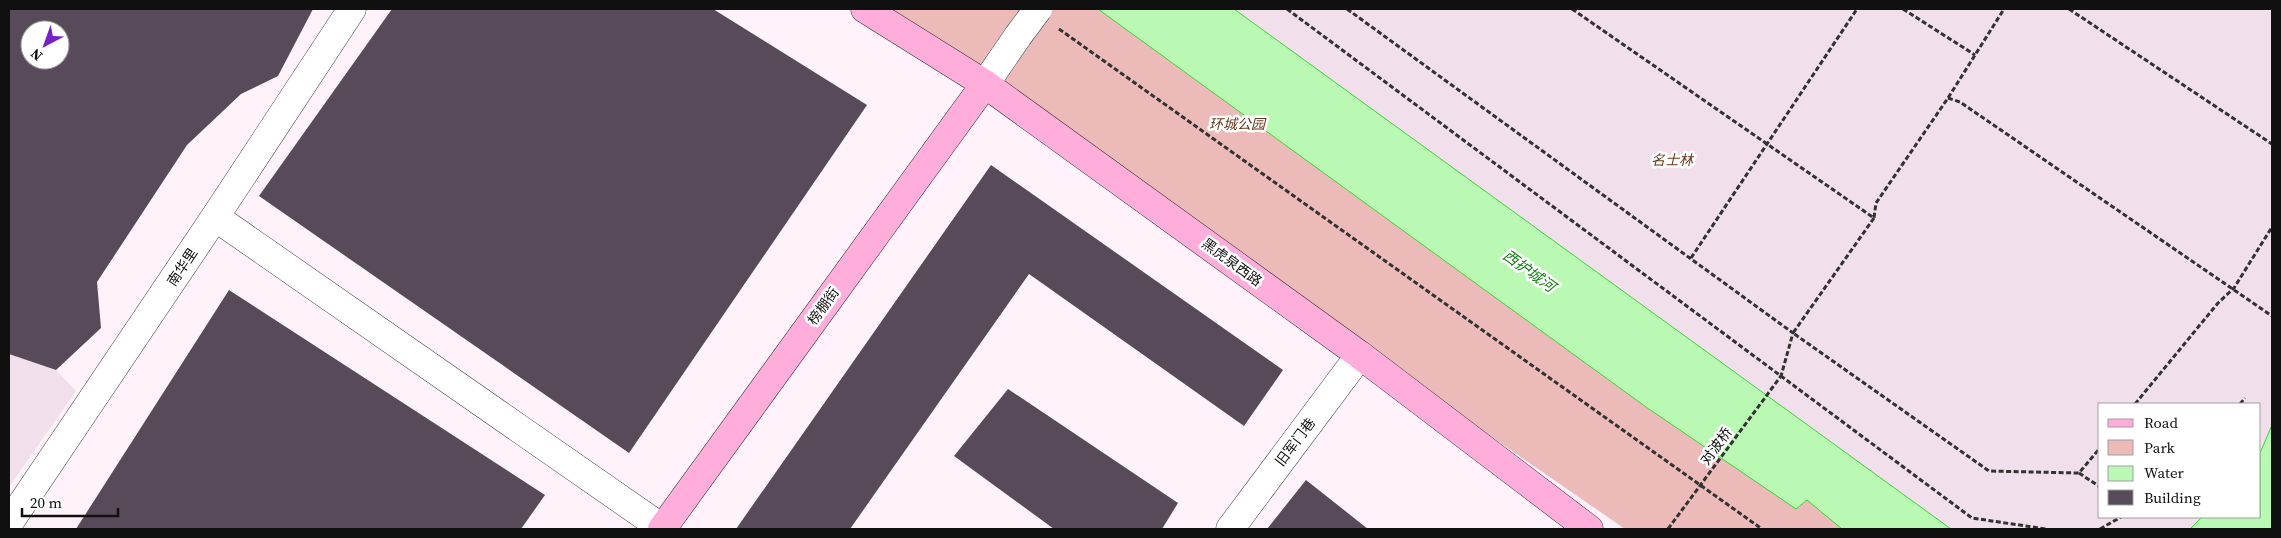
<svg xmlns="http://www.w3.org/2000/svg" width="2281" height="538" font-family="'Source Serif 4','Noto Sans SC',serif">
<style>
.green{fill:#ecbbb9}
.plaza{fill:#f1e0ec;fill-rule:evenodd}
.water{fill:#b9f9b4;stroke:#3ed338}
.building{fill:#584b59;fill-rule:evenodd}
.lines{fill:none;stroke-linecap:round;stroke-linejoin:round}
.street-casing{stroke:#434343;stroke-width:29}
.secondary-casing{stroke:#323232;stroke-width:29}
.path{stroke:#323232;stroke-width:3;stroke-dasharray:5 2.5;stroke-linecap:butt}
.street{stroke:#fff;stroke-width:28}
.secondary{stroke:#ffadda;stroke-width:28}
.street-bridge-casing{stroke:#434343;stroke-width:29;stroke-linecap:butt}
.path-bridge{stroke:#323232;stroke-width:3;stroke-dasharray:5 2.5;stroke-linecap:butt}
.street-bridge{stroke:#fff;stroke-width:28}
.labels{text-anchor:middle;stroke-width:5;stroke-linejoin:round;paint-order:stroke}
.park-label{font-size:14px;font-style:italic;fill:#6b381c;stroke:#fff}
.street-label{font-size:14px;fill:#101010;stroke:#fff}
.water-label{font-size:15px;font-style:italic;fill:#128212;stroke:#fff}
</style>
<rect width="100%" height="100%" fill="#fff2fa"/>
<!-- green -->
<path class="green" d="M873,9H1270L1992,529H1625Z"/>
<!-- plaza -->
<g class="plaza">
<path d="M1219,9H2272V529H1932ZM2100,404H2260V517H2100Z"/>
<path d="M9,354L56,370L76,391L9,487Z"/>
</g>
<!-- water -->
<g class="water">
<path d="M1098,9H1234L1951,529H1842L1807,500L1796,509L1646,407Z"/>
<path d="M2272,425V529H2190L2202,517H2260V453Z"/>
</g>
<!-- building -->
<g class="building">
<path d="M9,9H313L278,76L241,94L187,145L97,282L101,328L56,370L9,354ZM30,30H60V60H30Z"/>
<path d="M392,9H713L867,105L629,453L259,196Z"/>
<path d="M991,165L1283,370L1244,426L1029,274L850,529H736Z"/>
<path d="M229,290L545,495L521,529H76Z"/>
<path d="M1008,389L1178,503L1162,529H1054L954,456Z"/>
<path d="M1306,480L1368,529H1267Z"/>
</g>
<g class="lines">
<!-- street casing -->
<g class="street-casing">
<g id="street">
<path d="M985,84L1018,36"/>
<path d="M215,217L662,528"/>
<path d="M9,523L215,217L352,9"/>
<path d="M1230,529L1360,355"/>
</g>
</g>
<!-- secondary casing -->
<g class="secondary-casing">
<g id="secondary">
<path d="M865,9L985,84L1360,355L1589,529"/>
<path d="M662,529L985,84"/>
</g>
</g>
<!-- path -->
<g class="path">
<path d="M1287,9L1972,518L2046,529"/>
<path d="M1347,9L1793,333L1781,376"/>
<path d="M1572,9L1874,218L1876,203L1948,98L2004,9"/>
<path d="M1903,9L1975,55"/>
<path d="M2069,9L2272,144"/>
<path d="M1059,29L1762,529"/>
<path d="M1948,98L1960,102L2272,316"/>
<path d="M1874,218L1793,333L1989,471L2079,473L2100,448"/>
<path d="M1691,258L1857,9"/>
<path d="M2135,404L2218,303L2234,288L2272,227"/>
<path d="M2240,404L2245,398"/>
<path d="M2079,473L2100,487"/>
<path d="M2100,529L2121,517"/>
</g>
<!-- street -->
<use href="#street" class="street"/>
<!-- secondary -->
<use href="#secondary" class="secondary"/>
<!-- street-bridge casing -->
<g class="street-bridge-casing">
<path id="street-bridge" d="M1018,36L1038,9"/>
</g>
<!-- path-bridge -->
<path class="path-bridge" d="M1668,529L1781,376"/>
<!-- street-bridge -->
<use href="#street-bridge" class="street-bridge"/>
</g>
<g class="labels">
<!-- park labels -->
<g class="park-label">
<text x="1237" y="129">环城公园</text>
<text x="1672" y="165">名士林</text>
</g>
<!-- street labels -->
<g class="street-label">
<text transform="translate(1232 262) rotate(36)" y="5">黑虎泉西路</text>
<text transform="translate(182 267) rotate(-56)" y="5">南华里</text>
<text transform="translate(823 306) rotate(-54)" y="5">榜棚街</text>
<text transform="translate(1295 442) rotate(-53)" y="5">旧军门巷</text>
<text transform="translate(1716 446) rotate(-54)" y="5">对波桥</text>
</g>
<!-- water labels -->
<g class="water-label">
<text transform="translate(1529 271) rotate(36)" y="5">西护城河</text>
</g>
</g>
<!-- border -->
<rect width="2281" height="538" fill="none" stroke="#101010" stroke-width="20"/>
<!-- legend -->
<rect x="2098" y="403" width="162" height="115" fill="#ffffff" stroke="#9f9f9f"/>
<rect x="2108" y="419" width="25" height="8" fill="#ffadda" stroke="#9f9f9f"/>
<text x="2144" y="428" font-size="15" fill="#101010">Road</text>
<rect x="2108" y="440" width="25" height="15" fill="#ecbbb9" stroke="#9f9f9f"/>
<text x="2144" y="453" font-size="15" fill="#101010">Park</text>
<rect x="2108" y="466" width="25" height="15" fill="#b9f9b4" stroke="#9f9f9f"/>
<text x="2144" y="478" font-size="15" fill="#101010">Water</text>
<rect x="2108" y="490" width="25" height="15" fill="#584b59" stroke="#9f9f9f"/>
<text x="2144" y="503" font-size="15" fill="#101010">Building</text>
<!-- north arrow -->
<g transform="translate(45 45) rotate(221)"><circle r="24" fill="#ffffff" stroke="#9f9f9f"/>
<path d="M0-4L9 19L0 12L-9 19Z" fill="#7621c7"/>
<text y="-8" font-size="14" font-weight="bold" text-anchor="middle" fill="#101010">N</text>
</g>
<!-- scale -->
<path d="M22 508v8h96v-8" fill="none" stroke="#101010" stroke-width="2.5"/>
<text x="30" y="508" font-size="15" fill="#101010" stroke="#ffffff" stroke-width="4" paint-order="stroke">20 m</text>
</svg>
